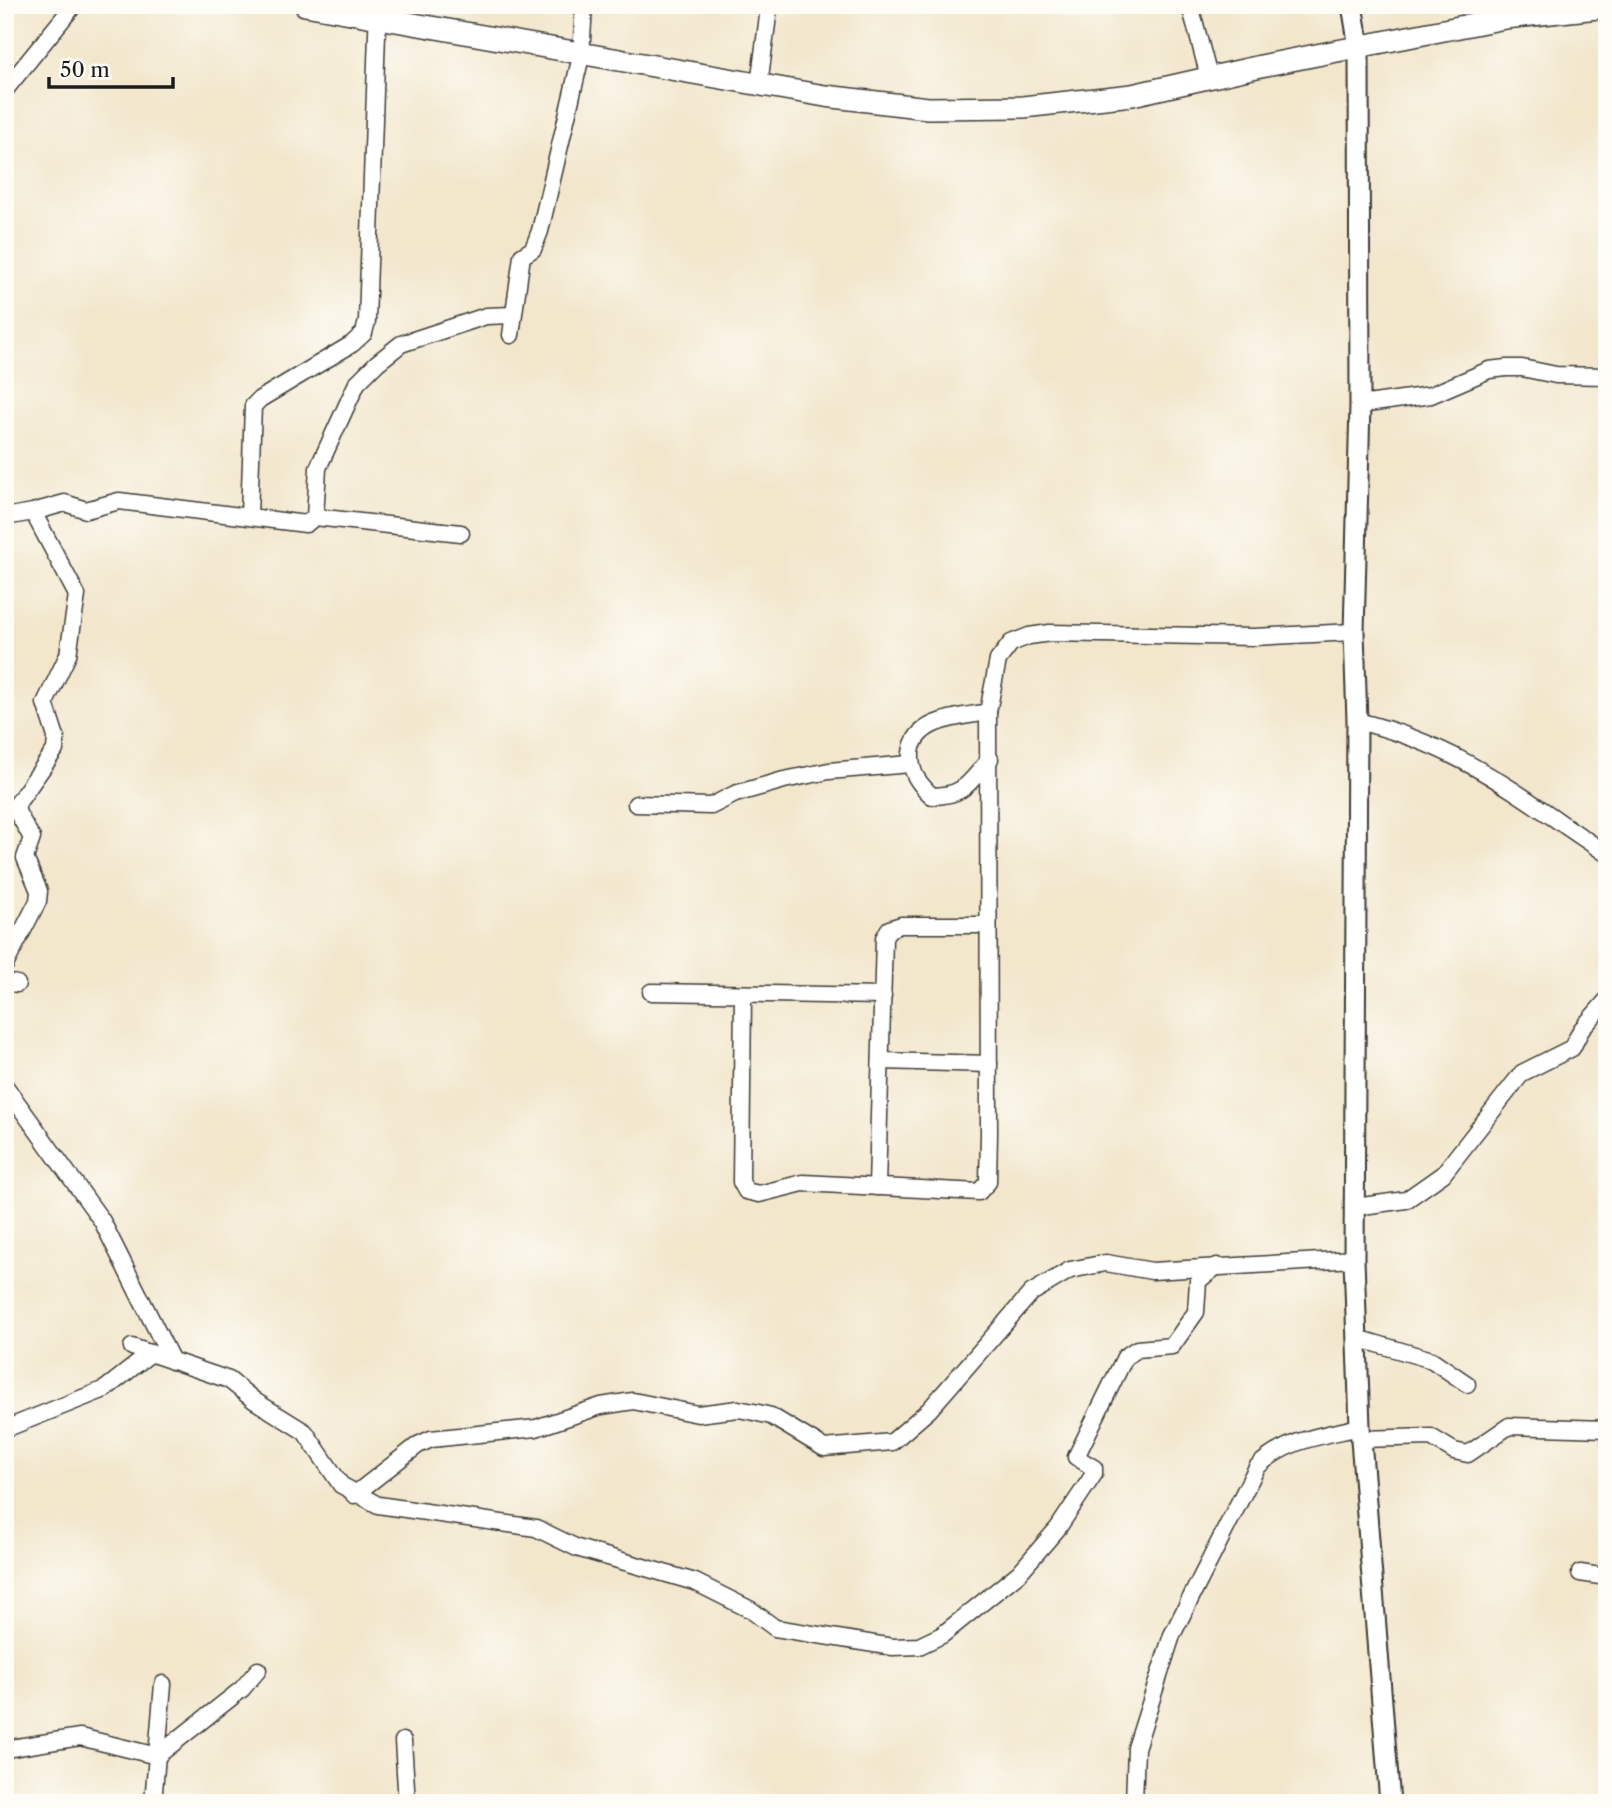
<svg xmlns="http://www.w3.org/2000/svg" width="1612" height="1808" font-family="'Libre Caslon Text',serif">
<style>
.lines{fill:none;stroke-linecap:round;stroke-linejoin:round}
.minor-casing{stroke:#3c3a36;stroke-width:19}
.tertiary-casing{stroke:#3c3a36;stroke-width:23}
.secondary-casing{stroke:#3c3a36;stroke-width:24}
.minor{stroke:#fff;stroke-width:16}
.tertiary{stroke:#fff;stroke-width:19}
.secondary{stroke:#fff;stroke-width:21}
</style>
<rect width="100%" height="100%" fill="#fdfcf7"/>
<filter id="ink" filterUnits="userSpaceOnUse"><feTurbulence type="fractalNoise" baseFrequency=".0143" numOctaves="2"/><feDisplacementMap in="SourceGraphic" scale="14" xChannelSelector="R" yChannelSelector="G"/><feConvolveMatrix kernelMatrix="1 2 1 2 8 2 1 2 1" color-interpolation-filters="sRGB"/></filter>
<filter id="wash" filterUnits="userSpaceOnUse"><feTurbulence type="fractalNoise" baseFrequency=".00686" numOctaves="4" result="noise"/><feDisplacementMap in="SourceGraphic" scale="28" xChannelSelector="R" yChannelSelector="G"/><feGaussianBlur stdDeviation="1.57" result="paint"/><feColorMatrix in="noise" values="0 0 0 0 0 0 0 0 0 0 0 0 0 0 0 0 0 1.4 0 .05"/><feComposite in="paint" operator="in"/></filter>
<g filter="url(#wash)">
<rect width="100%" height="100%" fill="#f2e6cb"/>
</g>
<g filter="url(#ink)">
<g class="lines">
<!-- minor casing -->
<g class="minor-casing">
<g id="minor">
<path d="M1190,5L1209,77"/>
<path d="M759,85L768,16L766,5"/>
<path d="M5,90L74,5"/>
<path d="M511,335L522,256L533,249L540,231L581,56L584,5"/>
<path d="M1360,405L1431,395L1489,370L1506,368H1522L1556,375L1607,376"/>
<path d="M33,512L65,503L86,510L119,501L306,524L315,517L318,468L357,383L377,363L401,344L486,316L513,315"/>
<path d="M249,516L253,406L260,399L352,344L364,333L367,321L378,5"/>
<path d="M5,517L33,512L77,595L68,655L45,703L56,737L55,750L17,804V812L32,838L25,858L39,891L38,901L5,965"/>
<path d="M315,517L461,533"/>
<path d="M988,712C961,717 915,718 911,753C910,772 918,783 932,796C965,796 969,782 990,759"/>
<path d="M1357,721C1462,746 1519,796 1607,854"/>
<path d="M636,804L711,806L735,794L784,780L829,771L910,764"/>
<path d="M5,982L17,984"/>
<path d="M651,992L883,996"/>
<path d="M743,995L741,1182L746,1191L759,1194L803,1183L979,1192L988,1182L989,1133L988,712L998,660L1011,643L1029,636L1050,633L1253,637L1354,632"/>
<path d="M881,1061L989,1064"/>
<path d="M5,1086L102,1221L172,1361"/>
<path d="M877,1187L884,938L889,929L901,925H988"/>
<path d="M1355,1207L1406,1200L1443,1174L1522,1073L1572,1048L1581,1030L1607,1000"/>
<path d="M1357,1338L1432,1360L1467,1384"/>
<path d="M132,1347L229,1380L255,1401L305,1432L341,1485L378,1505L536,1528L577,1548L695,1582L751,1610L775,1628L893,1647L919,1646L942,1635L1019,1573L1058,1528L1094,1474V1468L1076,1457L1125,1357L1137,1349L1172,1346L1196,1312L1198,1281L1217,1266"/>
<path d="M5,1429L105,1389L151,1353"/>
<path d="M1361,1439L1431,1437L1454,1451L1468,1454L1509,1426L1607,1429"/>
<path d="M354,1495L418,1445L431,1439L536,1428L601,1406L633,1401L698,1414L738,1409L754,1412L771,1416L824,1448L892,1442L929,1410L1031,1293L1070,1270L1106,1263L1152,1271L1354,1259"/>
<path d="M1580,1573L1607,1577"/>
<path d="M403,1741L407,1803"/>
<path d="M5,1749L80,1737L157,1756"/>
<path d="M157,1756L242,1689L258,1670"/>
<path d="M153,1803L163,1684"/>
<path d="M1134,1803L1136,1748L1172,1635L1257,1467C1286,1439 1322,1436 1360,1427"/>
</g>
</g>
<!-- tertiary casing -->
<g class="tertiary-casing">
<path id="tertiary" d="M1352,5L1359,47L1360,405L1354,632L1357,721L1354,1259L1360,1427L1390,1803"/>
</g>
<!-- secondary casing -->
<g class="secondary-casing">
<path id="secondary" d="M305,5L825,96L928,108L1023,107L1132,95L1261,66L1505,18L1607,7"/>
</g>
<!-- minor -->
<use href="#minor" class="minor"/>
<!-- tertiary -->
<use href="#tertiary" class="tertiary"/>
<!-- secondary -->
<use href="#secondary" class="secondary"/>
</g>
</g>
<!-- margin -->
<rect width="1612" height="1808" fill="none" stroke="#fdfcf7" stroke-width="28"/>
<!-- scale -->
<path d="M49 77v10h124v-10" fill="none" stroke="#1c1c1c" stroke-width="3.5"/>
<text x="60" y="77" font-size="21" fill="#1c1c1c" stroke="#fdfcf7" stroke-width="5" paint-order="stroke">50 m</text>
</svg>
